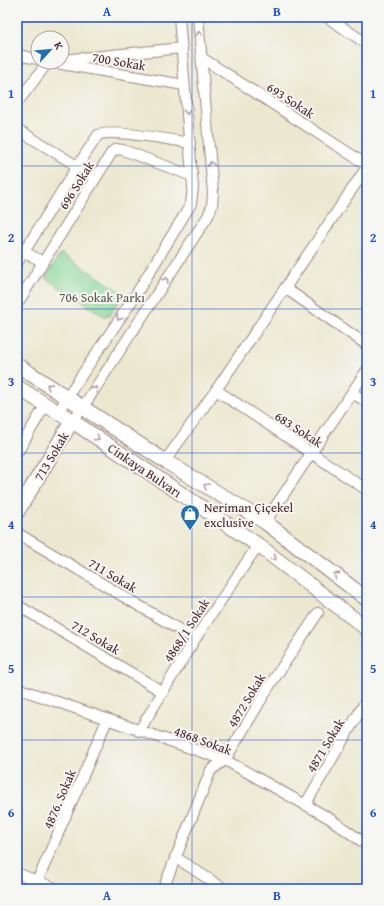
<svg xmlns="http://www.w3.org/2000/svg" width="384" height="906" font-family="'Gentium Book Plus',serif">
<style>
.green{fill:#87d797;stroke:#687b61}
.lines{fill:none;stroke-linecap:round;stroke-linejoin:round}
.minor-casing{stroke:#9b847e;stroke-width:12}
.secondary-casing{stroke:#9b847e;stroke-width:16}
.minor{stroke:#fff;stroke-width:10}
.secondary{stroke:#fff;stroke-width:14}
.oneway{stroke:#ae9aa0}
.grid{fill:none;stroke:#1d4ed8;stroke-width:1;stroke-opacity:0.55}
.labels{text-anchor:middle;stroke-width:4;stroke-linejoin:round;paint-order:stroke}
.street-label{font-size:13px;fill:#4a1f2b;stroke:#f6f6f2}
.park-label{font-size:13px;fill:#5c564b;stroke:#f6f6f2}
.poi-label{font-size:13px;fill:#4a1f2b;stroke:#f6f6f2;text-anchor:start}
.neatline{fill:none;stroke:#1d4ed8;stroke-width:1.5}
.grid-label{font-size:13px;text-anchor:middle;font-weight:bold;fill:#1d4ed8}
</style>
<rect width="100%" height="100%" fill="#f6f6f2"/>
<filter id="ink" filterUnits="userSpaceOnUse"><feTurbulence type="fractalNoise" baseFrequency=".025" numOctaves="2"/><feDisplacementMap in="SourceGraphic" scale="8" xChannelSelector="R" yChannelSelector="G"/><feConvolveMatrix kernelMatrix="1 2 1 2 8 2 1 2 1" color-interpolation-filters="sRGB"/></filter>
<filter id="wash" filterUnits="userSpaceOnUse"><feTurbulence type="fractalNoise" baseFrequency=".012" numOctaves="4" result="noise"/><feDisplacementMap in="SourceGraphic" scale="16" xChannelSelector="R" yChannelSelector="G"/><feGaussianBlur stdDeviation="0.9" result="paint"/><feColorMatrix in="noise" values="0 0 0 0 0 0 0 0 0 0 0 0 0 0 0 0 0 1.4 0 .05"/><feComposite in="paint" operator="in"/></filter>
<g filter="url(#wash)">
<rect width="100%" height="100%" fill="#ece8d0"/>
<!-- green -->
<path class="green" d="M61,253L124,294L110,315L104,316L45,278Z"/>
</g>
<g filter="url(#ink)">
<g class="lines">
<!-- minor casing -->
<g class="minor-casing">
<g id="minor">
<path d="M327,17L367,44"/>
<path d="M17,55L38,59"/>
<path d="M202,58L367,165"/>
<path d="M62,60L182,48"/>
<path d="M50,62L184,85"/>
<path d="M17,103L48,62"/>
<path d="M17,129L95,177"/>
<path d="M17,248L43,262"/>
<path d="M17,263L77,167L98,135C111,129 173,140 190,143"/>
<path d="M285,288L367,345"/>
<path d="M17,304L112,152L116,149L123,150L192,176"/>
<path d="M216,390L367,490"/>
<path d="M352,393L367,402"/>
<path d="M58,413L67,397L135,296L191,204L193,187L179,17"/>
<path d="M72,421L83,407L208,216L212,206L213,193L198,17"/>
<path d="M17,453L46,404"/>
<path d="M165,461L216,390L367,167"/>
<path d="M265,522L367,370"/>
<path d="M17,533L195,639"/>
<path d="M17,605L163,692"/>
<path d="M17,688L225,760L329,818L367,845"/>
<path d="M139,731L195,639L258,545"/>
<path d="M305,805L367,699"/>
<path d="M175,857L224,889"/>
<path d="M17,873L57,889"/>
<path d="M34,889L107,720"/>
<path d="M163,889L211,770L225,760L270,685L318,613"/>
</g>
</g>
<!-- secondary casing -->
<g class="secondary-casing">
<g id="secondary">
<path d="M17,365L165,461L265,522L367,599"/>
<path d="M17,387L72,421L258,545L367,629"/>
<path d="M17,512L72,421"/>
</g>
</g>
<!-- minor -->
<use href="#minor" class="minor"/>
<!-- secondary -->
<use href="#secondary" class="secondary"/>
</g>
<!-- one-way arrows -->
<defs><path id="oneway-chevron" d="M-2-3.5L2.5 0L-2 3.5" fill="none" stroke-width="1.6" stroke-linecap="round" stroke-linejoin="round"/></defs>
<g class="oneway">
<use href="#oneway-chevron" transform="translate(199 34) rotate(-95)"/>
<use href="#oneway-chevron" transform="translate(187 112) rotate(84)"/>
<use href="#oneway-chevron" transform="translate(211 164) rotate(-95)"/>
<use href="#oneway-chevron" transform="translate(166 280) rotate(-57)"/>
<use href="#oneway-chevron" transform="translate(119 318) rotate(125)"/>
<use href="#oneway-chevron" transform="translate(49 386) rotate(-147)"/>
<use href="#oneway-chevron" transform="translate(95 389) rotate(-57)"/>
<use href="#oneway-chevron" transform="translate(97 438) rotate(34)"/>
<use href="#oneway-chevron" transform="translate(206 486) rotate(-149)"/>
<use href="#oneway-chevron" transform="translate(274 558) rotate(38)"/>
<use href="#oneway-chevron" transform="translate(336 575) rotate(-143)"/>
</g>
</g>
<!-- grid -->
<path class="grid" d="M192,17V889M17,166H367M17,309H367M17,453H367M17,597H367M17,740H367"/>
<!-- icons -->
<defs>
<g id="shop-pin" transform="scale(1)"><path d="M0 17L-7.5 6A9.5 9.5 0 1 1 7.5 6Z" fill="#1f6fb2" stroke="#f6f6f2"/><path d="M-5-2.5h2.3a2.7 3.5 0 0 1 5.4 0H5L5.5 6h-11ZM-1.5-2.5h3a1.5 2.3 0 0 0-3 0Z" fill="#fff"/></g>
</defs>
<g fill-rule="evenodd">
<use href="#shop-pin" x="190" y="514"/>
</g>
<g class="labels">
<!-- street labels -->
<g class="street-label">
<text transform="translate(119 61) rotate(10)" y="5">700 Sokak</text>
<text transform="translate(291 100) rotate(33)" y="5">693 Sokak</text>
<text transform="translate(76 185) rotate(-58)" y="5">696 Sokak</text>
<text transform="translate(299 429) rotate(33)" y="5">683 Sokak</text>
<text transform="translate(51 456) rotate(-59)" y="5">713 Sokak</text>
<text transform="translate(145 470) rotate(34)" y="5">Cinkaya Bulvarı</text>
<text transform="translate(113 575) rotate(31)" y="5">711 Sokak</text>
<text transform="translate(186 630) rotate(-57)" y="5">4868/1 Sokak</text>
<text transform="translate(96 637) rotate(31)" y="5">712 Sokak</text>
<text transform="translate(246 700) rotate(-59)" y="5">4872 Sokak</text>
<text transform="translate(203 740) rotate(20)" y="5">4868 Sokak</text>
<text transform="translate(325 745) rotate(-59)" y="5">4871 Sokak</text>
<text transform="translate(59 799) rotate(-67)" y="5">4876. Sokak</text>
</g>
<!-- park labels -->
<g class="park-label">
<text x="102" y="302">706 Sokak Parkı</text>
</g>
<!-- poi labels -->
<g class="poi-label">
<text x="204" y="512">Neriman Çiçekel<tspan x="204" dy="15">exclusive</tspan></text>
</g>
</g>
<!-- margin -->
<rect width="384" height="906" fill="none" stroke="#f6f6f2" stroke-width="44"/>
<!-- north arrow -->
<g transform="translate(50 50) rotate(63)"><circle r="19" fill="#f6f6f2" stroke="#b1a0a2"/>
<path d="M0-3L7 15L0 10L-7 15Z" fill="#1f6fb2"/>
<text y="-6" font-size="11" font-weight="bold" text-anchor="middle" fill="#4a1f2b">K</text>
</g>
<rect x="22" y="22" width="340" height="862" class="neatline"/>
<g class="grid-label">
<text x="107" y="16">A</text>
<text x="277" y="16">B</text>
<text x="11" y="98">1</text>
<text x="373" y="98">1</text>
<text x="11" y="242">2</text>
<text x="373" y="242">2</text>
<text x="11" y="386">3</text>
<text x="373" y="386">3</text>
<text x="11" y="529">4</text>
<text x="373" y="529">4</text>
<text x="11" y="673">5</text>
<text x="373" y="673">5</text>
<text x="11" y="817">6</text>
<text x="373" y="817">6</text>
<text x="107" y="900">A</text>
<text x="277" y="900">B</text>
</g>
</svg>
